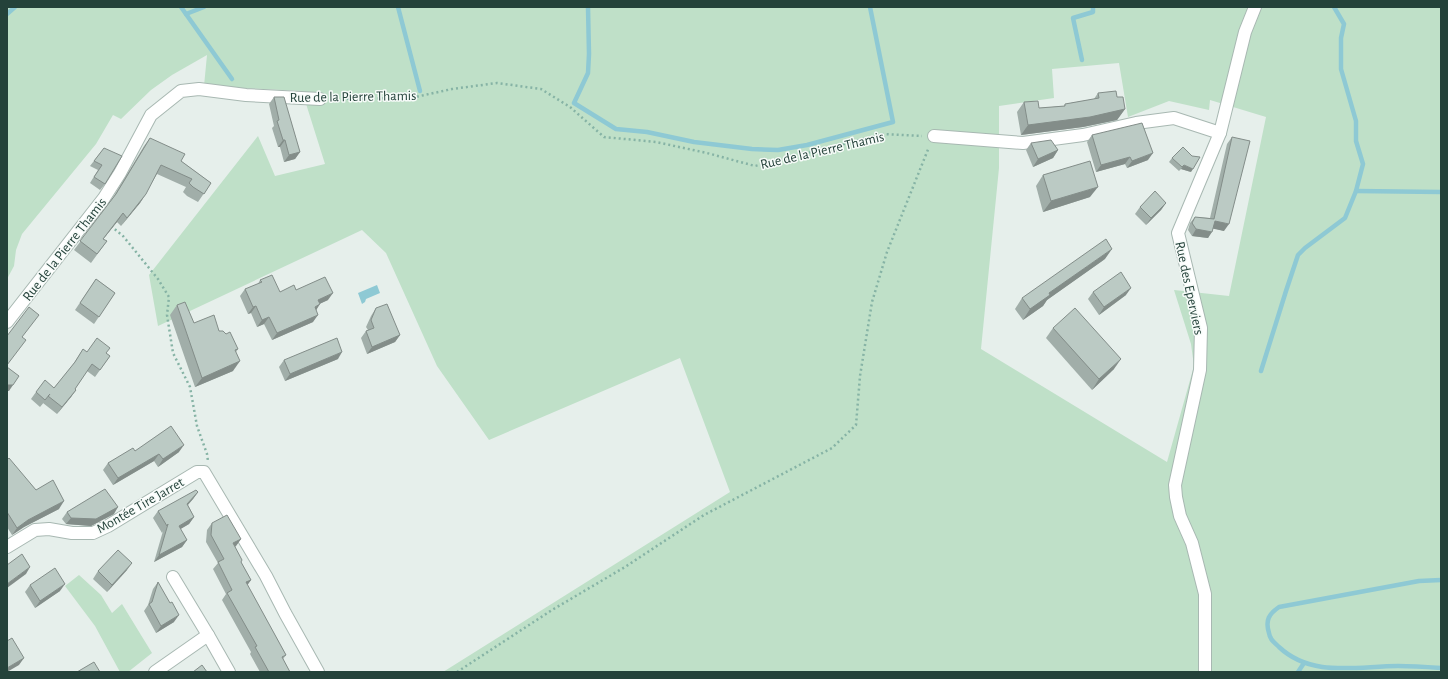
<svg xmlns="http://www.w3.org/2000/svg" width="1448" height="679" font-family="'Alegreya Sans',sans-serif">
<style>
.green{fill:#bfe0c8;fill-rule:evenodd}
.water{fill:#8ec9d4}
.lines{fill:none;stroke-linecap:round;stroke-linejoin:round}
.stream{stroke:#8ec9d4;stroke-width:4.5}
.minor-casing{stroke:#a8b8b2;stroke-width:14}
.path{stroke:#86b3a5;stroke-width:2.5;stroke-dasharray:2 3;stroke-linecap:butt}
.minor{stroke:#fff;stroke-width:12}
.wall{fill:#a1aea9}
.shaded-wall{fill:#838d89}
.building{fill:#bbcac4;stroke:#838d89}
.labels{text-anchor:middle;stroke-width:3;stroke-linejoin:round;paint-order:stroke}
.street-label{font-size:14px;fill:#24423a;stroke:#f7fbf9}
</style>
<rect width="100%" height="100%" fill="#e6efeb"/>
<!-- green -->
<g class="green">
<path d="M7,7H1441V672H443L730,492L680,358L489,440L437,366L386,253L362,230L158,326L149,275L258,136L275,176L325,164L302,91L204,86L207,55L172,75L151,90L121,119L113,115L96,144L22,234L16,250L14,266L7,279ZM1119,63L1128,117L1169,101L1209,110L1210,100L1266,117L1229,296L1174,290L1191,344L1194,366L1167,462L981,349L999,168V106L1054,98L1052,69Z"/>
<path d="M79,575L101,595L112,613L122,604L152,653L128,672H120L95,626L65,586Z"/>
</g>
<!-- water -->
<path class="water" d="M377,285L380,293L366,299L365,302L362,304L358,293Z"/>
<g class="lines">
<!-- stream -->
<g class="stream">
<path d="M181,7L232,79"/>
<path d="M398,7L420,91"/>
<path d="M588,7L589,54L588,73L574,103L616,129L647,132L694,142L752,149L778,150L807,145L893,122L870,7"/>
<path d="M7,14L15,7"/>
<path d="M186,14L204,7"/>
<path d="M1082,60L1073,18L1093,12V7"/>
<path d="M1356,191L1441,192"/>
<path d="M1261,371L1286,291L1298,255L1305,248L1345,218L1356,191L1363,164L1356,141V121L1341,69V38L1344,24L1334,7"/>
<path d="M1441,580L1419,581L1279,607C1269,614 1265,620 1269,633C1270,640 1274,642 1279,647C1312,678 1357,666 1398,666C1413,666 1427,667 1441,668"/>
<path d="M1298,672L1304,663"/>
</g>
<!-- minor casing -->
<g class="minor-casing">
<g id="minor">
<path d="M934,136L1023,143L1083,135L1136,123L1174,118L1220,133"/>
<path d="M7,322L104,198L120,173L151,115L181,91L199,89L246,95L320,99"/>
<path d="M7,547L35,530L49,529L72,533H93L108,526L197,472H204L266,576L285,613L318,672"/>
<path d="M208,635L229,672"/>
<path d="M155,672L208,635L173,577"/>
<path d="M1205,672V594L1192,543L1180,516L1176,497L1175,485L1200,370L1201,328L1178,233L1220,133L1245,32L1255,7"/>
</g>
</g>
<!-- path -->
<g class="path">
<path d="M332,99L411,98L452,89L497,83L541,89L570,107L604,137L656,142L707,153L755,166L884,134L922,136"/>
<path d="M111,226L123,236L158,279L169,297L167,315L173,353L190,387L197,426L207,454L208,461"/>
<path d="M457,672L552,610L625,567L704,515L832,448L856,425L860,376L872,302L887,252L929,147"/>
</g>
<!-- minor -->
<use href="#minor" class="minor"/>
</g>
<!-- wall -->
<g class="wall">
<path d="M1098,93L1117,97L1125,109L1117,120L1083,127L1021,135L1017,112L1024,102L1039,108L1064,106L1065,104L1094,99Z"/>
<path d="M274,97L300,152L295,159L284,162L280,147H278L272,128L274,126L269,104Z"/>
<path d="M1092,135L1148,160L1127,168L1125,164L1096,172L1087,142Z"/>
<path d="M1232,137L1224,231L1213,228L1208,238L1192,236L1188,230L1190,223L1195,217L1210,218L1227,144Z"/>
<path d="M150,138L181,161L211,183L198,202L187,196L183,192L186,187L157,174L140,203L121,226L117,222L103,239L107,241L91,263L74,250L112,199L144,146Z"/>
<path d="M1031,143L1058,150L1053,158L1033,167L1026,150Z"/>
<path d="M104,148L105,184L100,190L90,183L98,170L90,166Z"/>
<path d="M1172,158L1191,172L1181,169L1179,171L1169,162Z"/>
<path d="M1043,175L1090,197L1043,212L1036,186Z"/>
<path d="M1166,203L1161,210L1146,225L1135,214L1140,207Z"/>
<path d="M1105,259L1047,300L1043,306L1023,320L1015,309L1022,298Z"/>
<path d="M96,279L115,293L94,324L75,310Z"/>
<path d="M260,280L280,292L296,290L328,300L319,304L316,310L313,322L272,340L264,324L257,327L251,313L248,314L240,296L245,289L258,284Z"/>
<path d="M1093,292L1126,295L1099,315L1088,299Z"/>
<path d="M177,305L194,323L219,331L238,349L236,352L233,371L195,387L170,315Z"/>
<path d="M376,308L400,335L395,342L367,354L361,338L366,331L368,330L366,327L371,316Z"/>
<path d="M1053,328L1114,369L1092,390L1046,338Z"/>
<path d="M83,349L87,352L106,353L110,356L95,377L87,371L75,389L76,390L71,397L57,414L43,403L45,401L40,407L31,399L36,392L54,388L72,366Z"/>
<path d="M338,359L285,381L279,367L284,360Z"/>
<path d="M135,451L179,452L158,467L154,461L113,485L103,470L108,463Z"/>
<path d="M7,460L36,490L59,509L24,527L12,535L7,527Z"/>
<path d="M198,492L193,499L188,505L194,517L189,524L180,529L187,540L182,547L154,562L163,531L162,533L153,518L158,511Z"/>
<path d="M67,512L114,514L91,526L66,524L62,519Z"/>
<path d="M212,523L241,539L235,547L241,562L251,580L247,585L286,655L283,659L290,672H260L250,654L251,652L222,600L226,594L213,569L218,563L206,542L207,530Z"/>
<path d="M127,570L107,592L93,579L98,571Z"/>
<path d="M158,582L174,622L156,633L144,611L148,605L153,589Z"/>
<path d="M30,585L60,591L35,608L25,592Z"/>
</g>
<!-- shaded-wall -->
<g class="shaded-wall">
<path d="M1125,109L1117,120L1083,127L1021,135L1028,125Z"/>
<path d="M283,140H285L280,147H278Z"/>
<path d="M1058,150L1053,158L1033,167L1038,159Z"/>
<path d="M300,152L295,159L284,162L289,155Z"/>
<path d="M1153,153L1148,160L1127,168L1132,161Z"/>
<path d="M1130,157L1125,164L1096,172L1101,165Z"/>
<path d="M1184,165L1193,169L1191,172L1181,169Z"/>
<path d="M1098,187L1090,197L1043,212L1051,201Z"/>
<path d="M146,194L140,203L121,226L127,218Z"/>
<path d="M1166,203L1161,210L1146,225L1151,218Z"/>
<path d="M123,213L117,222L97,247L103,239Z"/>
<path d="M1215,221L1229,224L1224,231L1210,228Z"/>
<path d="M1196,229L1212,232L1208,238L1192,236Z"/>
<path d="M1112,249L1105,259L1047,300L1043,306L1023,320L1030,309L1049,293Z"/>
<path d="M1131,288L1126,295L1099,315L1104,307Z"/>
<path d="M333,293L328,300L313,307L318,300Z"/>
<path d="M320,304L315,312V307Z"/>
<path d="M256,306L251,313L248,314L253,307Z"/>
<path d="M318,315L313,322L272,340L277,333Z"/>
<path d="M269,317L264,324L257,327L262,320Z"/>
<path d="M400,335L395,342L367,354L372,347Z"/>
<path d="M342,352L338,359L285,381L290,374Z"/>
<path d="M1121,359L1114,369L1092,390L1099,379Z"/>
<path d="M240,361L233,371L195,387L202,378Z"/>
<path d="M8,385H13L9,391H7V386Z"/>
<path d="M76,390L71,397L57,414L62,407Z"/>
<path d="M184,445L179,452L158,467L163,459Z"/>
<path d="M159,454L154,461L113,485L118,478Z"/>
<path d="M198,492L193,499L182,511L187,504Z"/>
<path d="M64,501L59,509L24,527L12,535L17,528L28,520Z"/>
<path d="M118,507L114,514L91,526L66,524L71,518Z"/>
<path d="M194,517L189,524L174,533L179,526Z"/>
<path d="M241,539L236,546L228,550L233,543Z"/>
<path d="M187,540L182,547L154,562L159,555Z"/>
<path d="M132,563L127,570L107,592L112,585Z"/>
<path d="M30,567L26,574L7,588V584Z"/>
<path d="M251,580L246,587V582Z"/>
<path d="M65,584L60,591L35,608L40,601Z"/>
<path d="M179,615L174,622L156,633L161,626Z"/>
<path d="M24,658L19,665L7,672V668Z"/>
</g>
<!-- building -->
<g class="building">
<path d="M1116,91L1117,97H1123L1125,109L1090,117L1028,125L1024,102L1038,101L1039,108L1065,106V104L1099,98L1098,93Z"/>
<path d="M274,97H284L300,152L289,155L285,140H283L277,121L279,120Z"/>
<path d="M1142,123L1153,153L1132,161L1130,157L1101,165L1092,135Z"/>
<path d="M1232,137L1250,141L1229,224L1215,221L1212,232L1196,229L1192,223L1195,217L1214,219Z"/>
<path d="M150,138L185,154L181,161L211,183L204,194L193,187L189,183L192,179L161,165L146,194L127,218L123,213L103,239L107,241L97,254L80,241L116,194Z"/>
<path d="M1051,140L1058,150L1038,159L1031,143Z"/>
<path d="M1183,147L1192,156L1200,157L1193,169L1184,165L1182,167L1172,158Z"/>
<path d="M104,148L122,156L105,184L94,177L102,165L94,161Z"/>
<path d="M1090,161L1098,187L1051,201L1043,175Z"/>
<path d="M1155,191L1166,203L1151,218L1140,207Z"/>
<path d="M1106,239L1112,249L1049,293L1050,295L1030,309L1022,298Z"/>
<path d="M1121,272L1131,288L1104,307L1093,292Z"/>
<path d="M272,275L280,292L294,285L296,290L325,277L333,293L318,300L320,304L315,307L318,315L277,333L269,317L262,320L256,306L253,307L245,289L262,282L260,280Z"/>
<path d="M96,279L115,293L99,317L80,303Z"/>
<path d="M185,302L194,323L214,315L219,331H223L226,334L230,332L238,349L235,350L240,361L202,378L177,305Z"/>
<path d="M387,304L400,335L372,347L366,331L374,328L371,320L376,308Z"/>
<path d="M29,307L39,315L22,337L26,340L7,365V336Z"/>
<path d="M1075,308L1121,359L1099,379L1053,328Z"/>
<path d="M97,338L110,348L106,353L110,356L100,370L92,364L75,389L76,390L62,407L48,396L50,394L45,400L36,392L45,380L54,388L75,362L83,349L87,352Z"/>
<path d="M337,338L342,352L290,374L284,360Z"/>
<path d="M7,367L19,376L13,385H8L7,384Z"/>
<path d="M171,426L184,445L163,459L159,454L118,478L108,463L133,448L135,451Z"/>
<path d="M9,458L36,490L53,480L64,501L28,520L17,528L7,512V460Z"/>
<path d="M105,489L118,507L96,519L71,518L67,512Z"/>
<path d="M196,490L198,492L187,504L194,517L179,526L187,540L159,555L168,524L167,526L158,511Z"/>
<path d="M227,515L241,539L233,543L242,560L241,562L251,580L246,582L286,655L282,657L290,672H269L255,647L257,646L227,593L232,590L218,562L224,559L211,535L212,523Z"/>
<path d="M118,550L132,563L112,585L98,571Z"/>
<path d="M22,554L30,567L7,584V565Z"/>
<path d="M55,568L65,584L40,601L30,585Z"/>
<path d="M158,582L170,603L172,602L179,615L161,626L149,604L152,602Z"/>
<path d="M12,638L24,658L7,668V641Z"/>
<path d="M94,662L100,672H77Z"/>
<path d="M202,665L207,672H193Z"/>
</g>
<g class="labels">
<!-- street labels -->
<g class="street-label">
<text transform="translate(353 96) rotate(-1)" y="5">Rue de la Pierre Thamis</text>
<text transform="translate(822 150) rotate(-13)" y="5">Rue de la Pierre Thamis</text>
<text transform="translate(64 249) rotate(-52)" y="5">Rue de la Pierre Thamis</text>
<text transform="translate(1190 288) rotate(78)" y="5">Rue des Eperviers</text>
<text transform="translate(140 505) rotate(-30)" y="5">Montée Tire Jarret</text>
</g>
</g>
<!-- border -->
<rect width="1448" height="679" fill="none" stroke="#24423a" stroke-width="16"/>
</svg>
